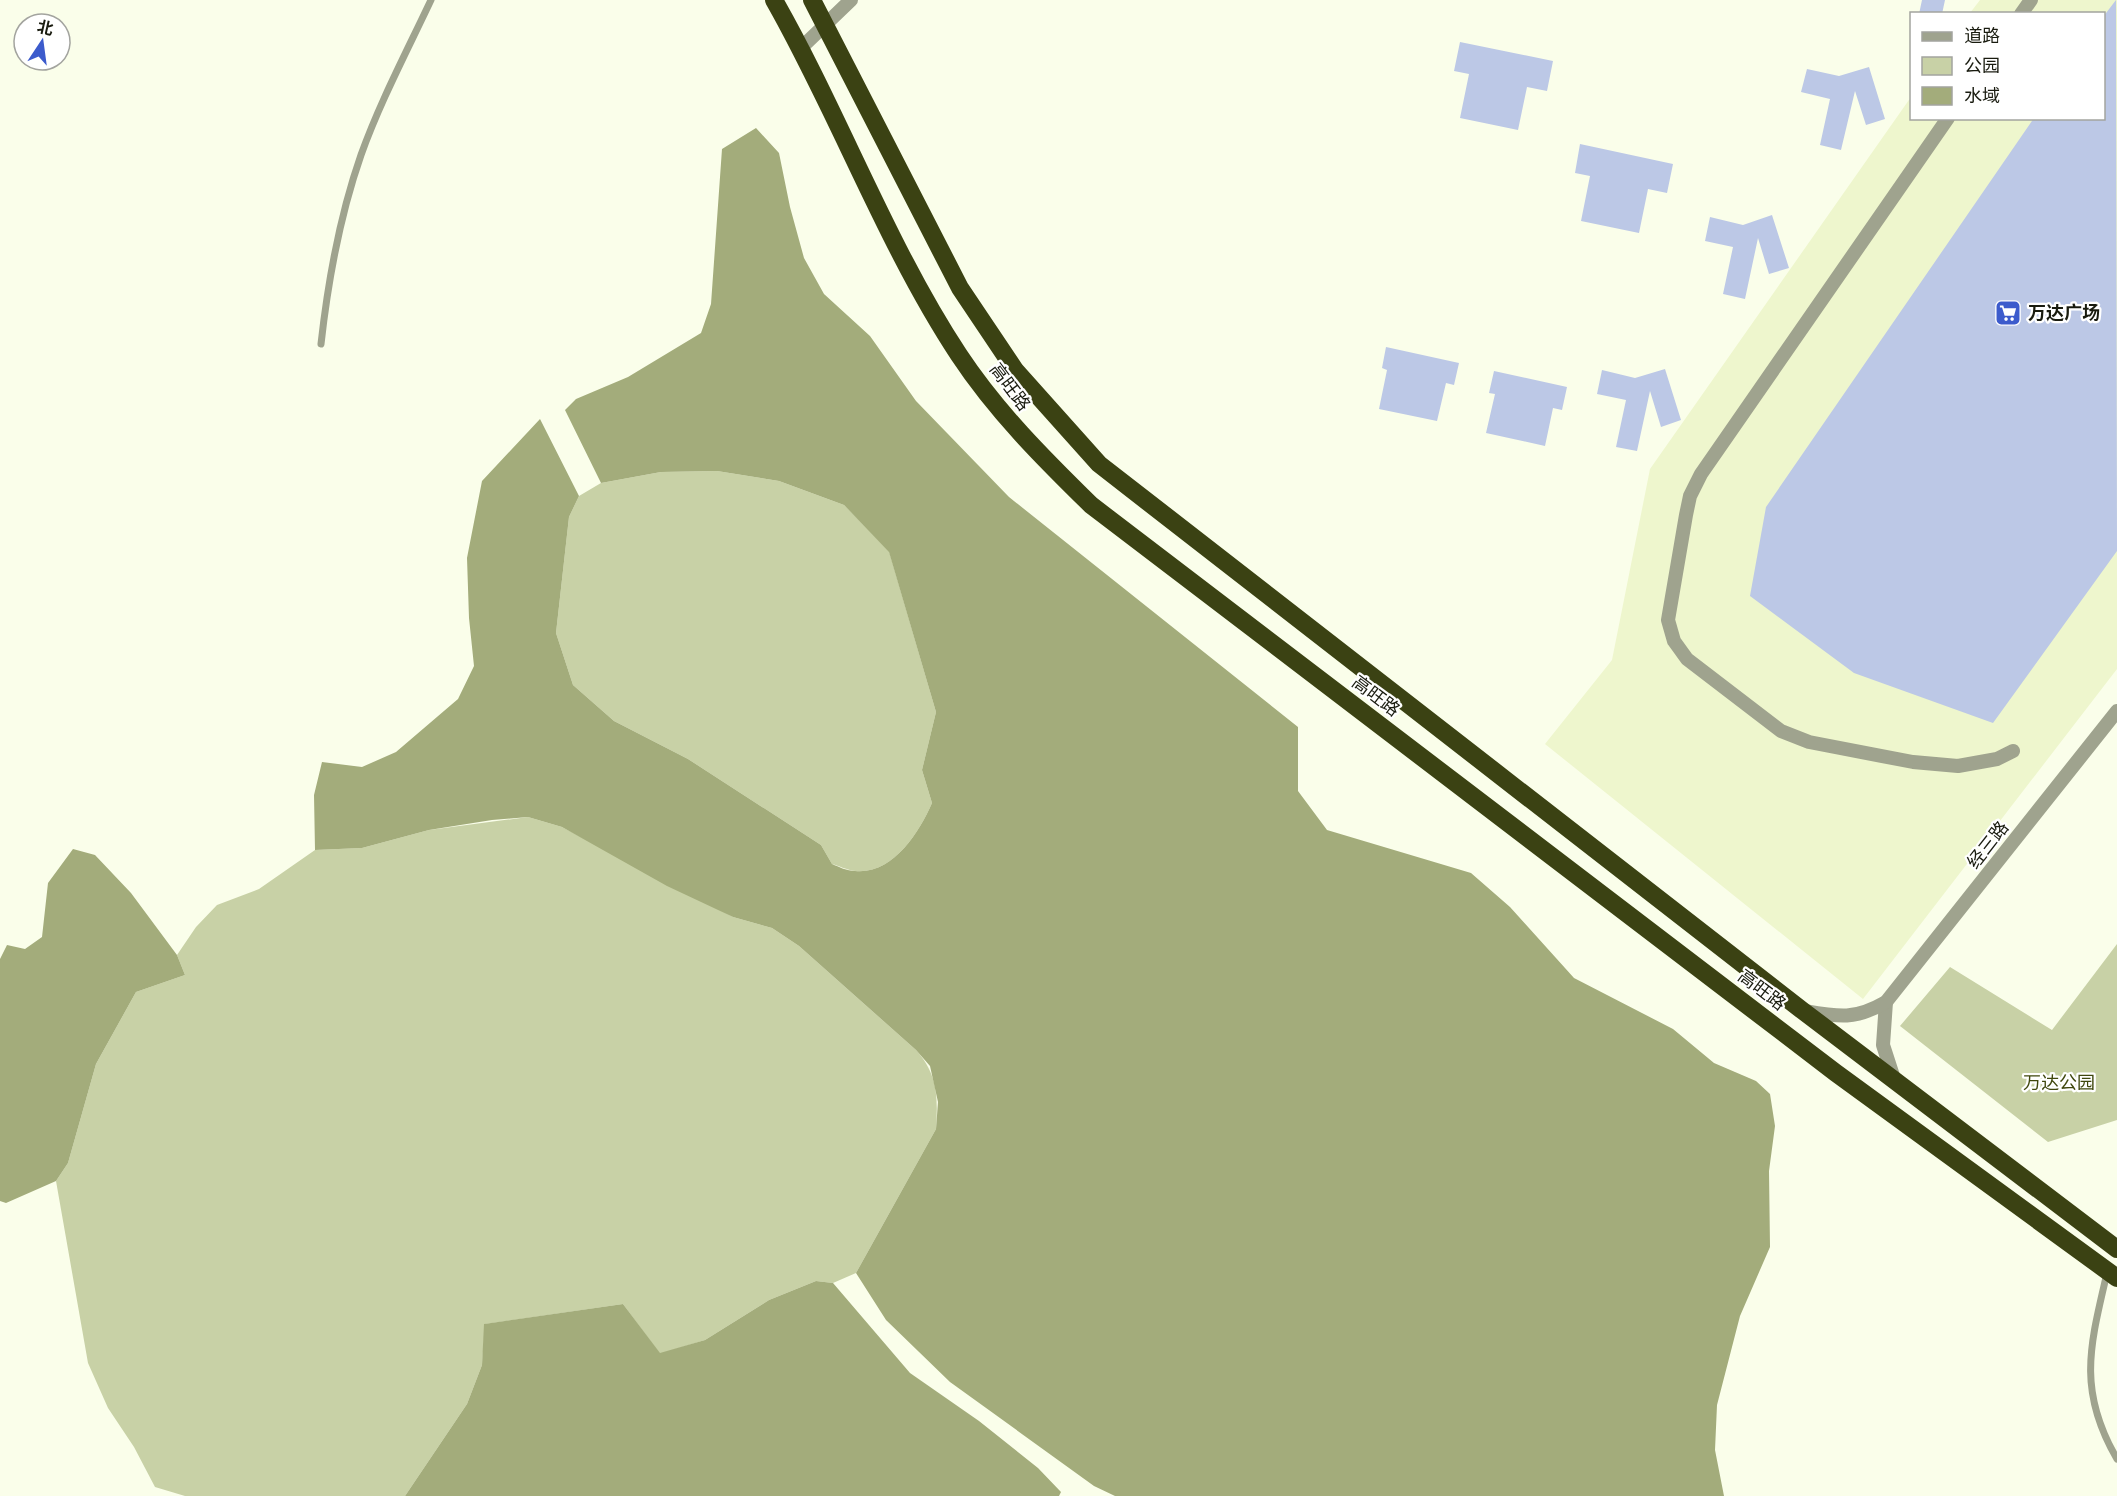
<svg xmlns="http://www.w3.org/2000/svg" width="2117" height="1496" font-family="'PT Sans Narrow','Noto Sans SC',sans-serif">
<style>
.built{fill:#eef6cd}
.green{fill:#c8d1a6}
.water{fill:#a3ac7b}
.building{fill:#bcc8e6}
.lines{fill:none;stroke-linecap:round;stroke-linejoin:round}
.lane{stroke:#9fa38e;stroke-width:7}
.street{stroke:#9fa38e;stroke-width:14}
.highway{stroke:#3b4213;stroke-width:18}
.labels{text-anchor:middle;stroke-width:4.5;stroke-linejoin:round;paint-order:stroke}
.poi-label{font-size:18px;font-weight:bold;fill:#191b0f;stroke:#fff;text-anchor:start}
.street-label{font-size:18px;fill:#191b0f;stroke:#fff}
.park-label{font-size:18px;fill:#3f470d;stroke:#fff}
</style>
<rect width="100%" height="100%" fill="#fafeea"/>
<!-- built -->
<path class="built" d="M1980,0H2117V669L1863,999L1545,744L1612,660L1650,469L1911,97L1912,118H2104V14L1970,13Z"/>
<!-- green -->
<g class="green">
<path d="M717,471L779,481L844,505L889,551L936,712L922,770L932,803C919,833 892,875 855,871C847,870 839,866 832,864L821,845L688,759L614,721L573,685L556,633L569,517L579,496L601,483L661,472Z"/>
<path d="M528,817L562,827L733,917L772,928L799,946L916,1050C938,1074 938,1098 936,1129L856,1273L833,1283L816,1281L769,1300L705,1340L660,1354L623,1304L485,1324L482,1365L467,1404L405,1496H185L155,1487L134,1447L108,1408L88,1363L56,1181L68,1163L96,1064L136,992L185,975L177,955L196,927L217,905L259,889L315,850L362,848L429,830Z"/>
<path d="M2117,944V1120L2048,1142L1900,1026L1950,967L2052,1030Z"/>
</g>
<!-- water -->
<g class="water">
<path d="M756,128L779,153L790,207L804,258L824,294L870,336L916,401L1009,497L1298,727V791L1327,830L1471,873L1510,907L1574,978L1673,1029L1714,1063L1756,1081L1770,1094L1775,1126L1769,1171L1770,1247L1740,1316L1717,1405L1715,1450L1724,1496H1115L1094,1486L950,1382L886,1320L856,1273L936,1129L938,1102L930,1066L916,1050L799,946L772,928L733,917L667,886L562,827L528,817L492,820L429,830L362,848L315,850L314,795L322,762L362,767L396,752L458,699L474,666L469,618L467,558L482,481L540,419L579,496L569,517L556,633L573,685L614,721L688,759L821,845L832,864C839,867 847,871 855,871C892,875 919,833 932,803L922,770L936,712L889,552L844,505L779,481L717,471L661,472L601,483L565,410L576,399L628,377L701,333L711,304L722,149Z"/>
<path d="M73,849L95,855L131,893L177,955L185,975L136,992L96,1064L68,1163L56,1181L6,1203L0,1201V959L7,945L25,949L42,937L48,883Z"/>
<path d="M816,1281L833,1283L910,1373L979,1421L1038,1468L1061,1492L1059,1496H405L467,1404L482,1365L484,1324L623,1304L660,1353L705,1340L769,1300Z"/>
</g>
<!-- building -->
<g class="building">
<path d="M1922,0H1945L1942,14H1919Z"/>
<path d="M2116,0L2117,551L1993,723L1854,673L1750,596L1766,507L2034,118H2103V17Z"/>
<path d="M1460,42L1553,61L1547,91L1527,87L1518,130L1460,118L1469,74L1454,71Z"/>
<path d="M1869,67L1885,119L1866,125L1855,91L1841,150L1820,145L1830,99L1801,92L1807,69L1839,76Z"/>
<path d="M1580,144L1673,164L1667,193L1648,189L1639,233L1581,221L1590,176L1575,173Z"/>
<path d="M1772,215L1789,268L1769,274L1758,238L1745,299L1723,294L1733,247L1705,241L1710,217L1743,225Z"/>
<path d="M1386,347L1459,363L1454,385L1446,383L1437,421L1379,409L1387,370L1382,368Z"/>
<path d="M1665,369L1681,420L1661,427L1650,391L1637,451L1616,447L1626,400L1597,394L1602,370L1635,378Z"/>
<path d="M1494,371L1567,387L1562,410L1553,408L1545,446L1486,433L1495,394L1489,393Z"/>
</g>
<g class="lines">
<!-- lane -->
<g class="lane">
<path d="M321,344C328,281 340,215 361,155C380,102 407,51 431,0"/>
<path d="M2107,1273C2090,1346 2077,1390 2117,1459"/>
</g>
<!-- street -->
<g class="street">
<path d="M2021,14L2031,0"/>
<path d="M801,48L851,0"/>
<path d="M1948,118L1701,474L1690,496L1686,515L1668,620L1674,641L1687,659L1781,731L1809,742L1913,762L1958,766L1997,759L2013,751"/>
<path d="M1886,1002L1883,1045L1894,1079"/>
<path d="M1805,1011C1839,1017 1855,1020 1886,1002L2117,711"/>
</g>
<!-- highway -->
<g class="highway">
<path d="M774,0C839,114 887,246 959,355C996,411 1043,458 1091,505L1836,1073L2117,1278"/>
<path d="M812,0L960,288L1015,370L1099,464L1803,1011L2117,1249"/>
</g>
</g>
<!-- icons -->
<defs>
<g id="supermarket-square" transform="scale(1.35)"><rect x="-9" y="-9" width="18" height="18" rx="4" fill="#3c5bcc" stroke="#fff"/><path d="M-6-5.5h2.5l.6 2H6L4.5 2H-2.5L-4.4-4H-6ZM-1.5 3.2a1.3 1.3 0 1 0 .1 0ZM3 3.2a1.3 1.3 0 1 0 .1 0Z" fill="#fff"/></g>
</defs>
<g fill-rule="evenodd">
<use href="#supermarket-square" x="2008" y="313"/>
</g>
<g class="labels">
<!-- poi labels -->
<g class="poi-label">
<text x="2028" y="319">万达广场</text>
</g>
<!-- street labels -->
<g class="street-label">
<text transform="translate(1010 387) rotate(53)" y="6">高旺路</text>
<text transform="translate(1376 696) rotate(37)" y="6">高旺路</text>
<text transform="translate(1988 845) rotate(-52)" y="6">经三路</text>
<text transform="translate(1762 990) rotate(37)" y="6">高旺路</text>
</g>
<!-- park labels -->
<g class="park-label">
<text x="2059" y="1089">万达公园</text>
</g>
</g>
<!-- legend -->
<rect x="1910" y="12" width="195" height="108" fill="#ffffff" stroke="#a3a49f" stroke-width="1.5"/>
<rect x="1922" y="32" width="30" height="9" fill="#9fa38e" stroke="#a3a49f" stroke-width="1.5"/>
<text x="1964" y="42" font-size="18" fill="#191b0f">道路</text>
<rect x="1922" y="57" width="30" height="18" fill="#c8d1a6" stroke="#a3a49f" stroke-width="1.5"/>
<text x="1964" y="72" font-size="18" fill="#191b0f">公园</text>
<rect x="1922" y="87" width="30" height="18" fill="#a3ac7b" stroke="#a3a49f" stroke-width="1.5"/>
<text x="1964" y="102" font-size="18" fill="#191b0f">水域</text>
<!-- north arrow -->
<g transform="translate(42 42) rotate(13)"><circle r="28" fill="#ffffff" stroke="#a3a49f" stroke-width="1.5"/>
<path d="M0-4.5L10 22L0 15L-10 22Z" fill="#3c5bcc"/>
<text y="-9" font-size="16" font-weight="bold" text-anchor="middle" fill="#191b0f">北</text>
</g>
</svg>
